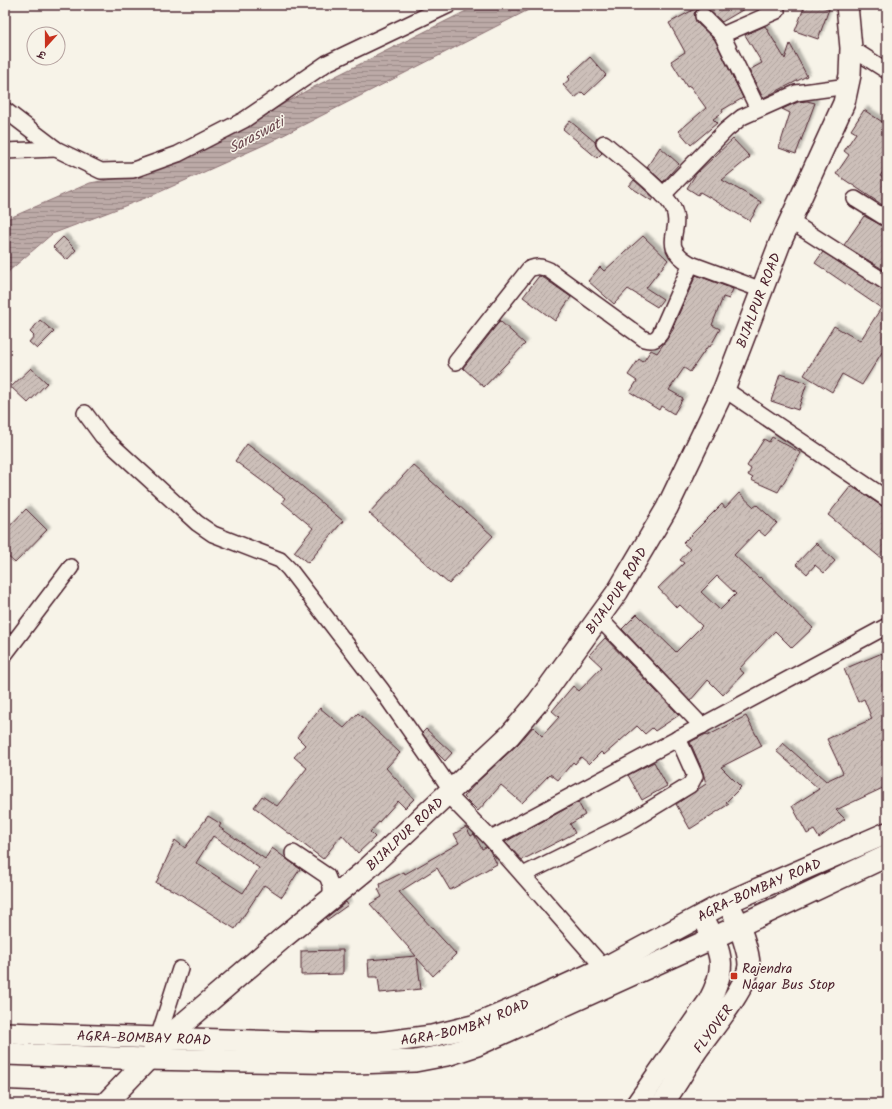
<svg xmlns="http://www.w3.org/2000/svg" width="892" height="1109" font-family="Kalam,'Playpen Sans Deva',sans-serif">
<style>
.water{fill:url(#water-rules);stroke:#8e7275}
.building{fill:url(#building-hatch);stroke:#4a1f2b;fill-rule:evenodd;filter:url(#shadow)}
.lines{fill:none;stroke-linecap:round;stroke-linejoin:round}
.street-casing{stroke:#4a1f2b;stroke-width:18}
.secondary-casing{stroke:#4a1f2b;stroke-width:24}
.street{stroke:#f7f3e8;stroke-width:15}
.secondary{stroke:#f7f3e8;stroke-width:21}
.poi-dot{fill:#c8321e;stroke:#f7f3e8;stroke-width:1.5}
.labels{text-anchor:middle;stroke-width:3;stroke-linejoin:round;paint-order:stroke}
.street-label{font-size:14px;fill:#4a1f2b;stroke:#f7f3e8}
.poi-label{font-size:14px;fill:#4a1f2b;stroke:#f7f3e8;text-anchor:start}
.water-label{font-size:15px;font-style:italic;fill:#6c4950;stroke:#f7f3e8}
</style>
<defs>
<pattern id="water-rules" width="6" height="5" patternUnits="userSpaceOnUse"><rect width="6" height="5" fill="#bcaaa7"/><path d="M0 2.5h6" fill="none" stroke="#9b8a88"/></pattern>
<pattern id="building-hatch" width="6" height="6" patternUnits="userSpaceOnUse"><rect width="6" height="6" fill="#ccbfb9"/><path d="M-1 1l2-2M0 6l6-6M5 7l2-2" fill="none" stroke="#b1a49f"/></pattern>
<filter id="shadow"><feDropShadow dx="3.5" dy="-3.5" stdDeviation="1" flood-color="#0004"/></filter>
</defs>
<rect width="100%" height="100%" fill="#f7f3e8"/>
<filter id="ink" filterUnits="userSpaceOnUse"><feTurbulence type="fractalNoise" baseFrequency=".025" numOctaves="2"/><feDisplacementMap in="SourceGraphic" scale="8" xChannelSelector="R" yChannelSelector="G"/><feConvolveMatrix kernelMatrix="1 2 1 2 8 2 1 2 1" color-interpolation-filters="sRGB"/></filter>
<g filter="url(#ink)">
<!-- water -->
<path class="water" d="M478,5H538L266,144L153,195L52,234L9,271L5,278V220L90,183L142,174L192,156L308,90Z"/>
<!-- building -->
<g class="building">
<path d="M702,5H751L722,22L706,7H700L694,13L696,22L715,40L743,98L722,110L723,112L713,119L717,123L691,145L679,131L706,108L690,86L687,87L671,61L685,52L669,23Z"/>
<path d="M805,5H817L829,9L818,39L795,31Z"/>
<path d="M765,26L785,59L790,44L807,76L763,98L749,70L762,63L745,35Z"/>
<path d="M590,57L606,75L585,95L582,92L575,98L563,85L570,79L568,77Z"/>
<path d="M807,101L815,103L796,154L779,148L790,113L782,109L798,102Z"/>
<path d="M864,110L887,125V166L880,176L887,180V208L836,174L849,155L844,151L856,133L851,130Z"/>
<path d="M570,121L595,142L596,146L602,153L597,158L563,129Z"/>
<path d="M733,139L750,157L722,180L761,202L750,221L700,192L698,195L687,188L696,174Z"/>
<path d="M660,147L679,164L663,182L647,167Z"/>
<path d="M634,180L654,198L652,201L629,186Z"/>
<path d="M864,216L887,228V272L844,245Z"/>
<path d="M643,236L668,260L646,288L663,299L657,307L628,289L614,304L588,281L600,267L604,271Z"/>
<path d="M63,237L76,250L67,260L53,247Z"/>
<path d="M823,252L887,292V344L862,385L842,374L832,392L804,375L812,362L834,326L860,341L881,308L815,263Z"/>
<path d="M696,275L733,289L729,299L723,297L712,325L720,329L710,347L708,346L690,372L684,368L669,390L683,398L674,414L661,406L659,410L630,392L637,381L628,375L639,359L643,362L651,350L657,353L667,339L674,328L673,327Z"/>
<path d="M539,276L544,278L571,297L555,321L523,297Z"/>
<path d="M40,320L54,332L37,349L29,342L34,336L30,332Z"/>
<path d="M500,321L525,344L484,387L463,368Z"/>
<path d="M31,368L47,383L28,403L11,387Z"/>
<path d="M780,374L807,383L798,410L771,401Z"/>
<path d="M772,437L801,453L778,492L751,480L753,478L748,475L751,469L747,466L764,439L769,442Z"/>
<path d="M247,444L297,482L343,521L308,563L294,552L313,528L282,502L285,498L235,461Z"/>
<path d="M413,465L493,536L449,584L369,513Z"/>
<path d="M851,486L882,506L887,508V563L828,515Z"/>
<path d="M739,493L754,507L757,505L777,523L765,536L758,530L734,555L759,578L760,577L813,628L792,648L775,631L739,669L744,673L723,695L708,680L690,701L622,629L637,614L676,652L702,626L680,605L677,608L658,588L684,563L680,560L690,549L683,543L722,504L725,508ZM717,576L736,594L720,610L701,592Z"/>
<path d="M26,509L47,530L15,563L5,554V531Z"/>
<path d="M816,543L835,561L824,573L815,565L807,574L796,564Z"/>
<path d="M605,638L679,715L655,731L652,728L645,734L637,726L604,755L601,752L589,764L581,757L575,764L573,762L558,780L550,774L522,803L501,785L478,811L464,797L475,784L518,744L533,727L542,736L559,717L552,711L573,686L579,691L602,667L589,655Z"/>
<path d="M887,651V786L836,810L845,819L819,838L814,830L807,834L792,806L819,789L776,751L783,743L826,781L843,773L827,739L872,719L864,699L858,702L844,669Z"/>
<path d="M320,708L344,728L358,713L400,753L386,768L414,799L405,808L398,801L370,832L375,837L358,853L342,835L323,859L254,807L262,796L277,806L307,768L294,757L305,745L297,737Z"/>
<path d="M746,716L762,746L721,767L741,787L726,802L729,804L690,829L676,804L706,784L703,772L690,742L706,734L707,736Z"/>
<path d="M426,729L452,753L445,761L437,753L422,733Z"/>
<path d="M654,762L667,786L642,800L628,775Z"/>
<path d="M578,802L585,815L570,824L575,833L522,860L505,842Z"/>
<path d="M208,816L221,824L219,827L265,859L272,848L300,869L282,897L264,885L235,929L177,892L156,883L175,840L185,848ZM213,836L259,868L243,893L196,863Z"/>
<path d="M466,827L471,836L474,834L475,836L482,849L486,847L490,851L497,864L450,890L437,868L399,892L456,954L433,976L417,958L421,989L380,993L378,977H369L368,960L416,956L370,904L382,897L378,889L381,888L380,884L404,872L405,874L459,843L454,834Z"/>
<path d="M346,902L348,905L327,920L326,918Z"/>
<path d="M343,950V974L301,975V951Z"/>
</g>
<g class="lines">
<!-- street casing -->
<g class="street-casing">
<g id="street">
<path d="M703,16L722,35L758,109"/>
<path d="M722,35L777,11"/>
<path d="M851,48L887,71"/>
<path d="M5,110L56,149L101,171L133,170L178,154L244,120L327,63L449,5"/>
<path d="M604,143C620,157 665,191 673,208C684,232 657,245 691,264L762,290"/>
<path d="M5,151L56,149"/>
<path d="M663,195L726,130L742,117L796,93L848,86"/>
<path d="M855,199L887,219"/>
<path d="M790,221L887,283"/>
<path d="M456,362L529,269C537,266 541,266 549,270L644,339C651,341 655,341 660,334L691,264"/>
<path d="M724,389L887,499"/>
<path d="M85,413L102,436L197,523L213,534L280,560L289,569L381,689L452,791"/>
<path d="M599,618L702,726"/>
<path d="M5,654L71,567"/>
<path d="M447,794L491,839L604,968"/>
<path d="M491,839L887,626"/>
<path d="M293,853L327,876L331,886V898"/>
<path d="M523,875L626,824L690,785L695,776L678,738"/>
<path d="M158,1038L180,969"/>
<path d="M5,1098L107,1102"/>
</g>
</g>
<!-- secondary casing -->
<g class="secondary-casing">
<g id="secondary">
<path id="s1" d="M5,1033L313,1043H378L432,1036L473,1026L534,1000L604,968L721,905L887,833"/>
<path d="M5,1054L146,1059L355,1063L415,1061L447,1055L477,1045L713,938L887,856"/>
<path id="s2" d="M105,1104L177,1029L284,937L367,869L510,735L538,702L618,591L667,508L724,389L780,243L844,103L850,75L851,48L847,5"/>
<path d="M637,1104L709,1001C726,969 723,956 707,925"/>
<path id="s3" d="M662,1104C675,1087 685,1068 697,1050C710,1032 748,986 749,965C749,952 739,924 733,913"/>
</g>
</g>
<!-- street -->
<use href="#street" class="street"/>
<!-- secondary -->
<use href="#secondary" class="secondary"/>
</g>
</g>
<!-- markers -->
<rect class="poi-dot" x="730" y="972" width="8" height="8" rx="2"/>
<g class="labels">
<!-- street labels -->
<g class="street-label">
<text dy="5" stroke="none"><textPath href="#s2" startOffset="1052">BIJALPUR ROAD</textPath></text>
<text dy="5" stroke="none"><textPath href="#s2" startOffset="728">BIJALPUR ROAD</textPath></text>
<text dy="5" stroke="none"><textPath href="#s2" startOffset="404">BIJALPUR ROAD</textPath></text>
<text dy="5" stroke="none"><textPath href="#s1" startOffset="787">AGRA-BOMBAY ROAD</textPath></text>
<text dy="5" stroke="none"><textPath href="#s1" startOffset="463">AGRA-BOMBAY ROAD</textPath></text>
<text dy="5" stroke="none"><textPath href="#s3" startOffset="91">FLYOVER</textPath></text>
<text dy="5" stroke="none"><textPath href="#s1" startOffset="139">AGRA-BOMBAY ROAD</textPath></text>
</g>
<!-- poi labels -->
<g class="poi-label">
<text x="742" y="973">Rajendra<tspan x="742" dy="16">Nagar Bus Stop</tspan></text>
</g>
<!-- water labels -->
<g class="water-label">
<text transform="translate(256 135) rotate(-28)" y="5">Saraswati</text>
</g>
</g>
<!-- margin -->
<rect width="892" height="1109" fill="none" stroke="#f7f3e8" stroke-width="20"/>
<rect x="10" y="10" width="872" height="1089" fill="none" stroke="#4a1f2b" stroke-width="1.5" filter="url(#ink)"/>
<!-- north arrow -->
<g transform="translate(46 46) rotate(201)"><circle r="19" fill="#f7f3e8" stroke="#b29e9c"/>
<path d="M0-3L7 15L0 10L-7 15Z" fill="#c8321e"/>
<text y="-6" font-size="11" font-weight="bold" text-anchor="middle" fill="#4a1f2b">उ</text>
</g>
</svg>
